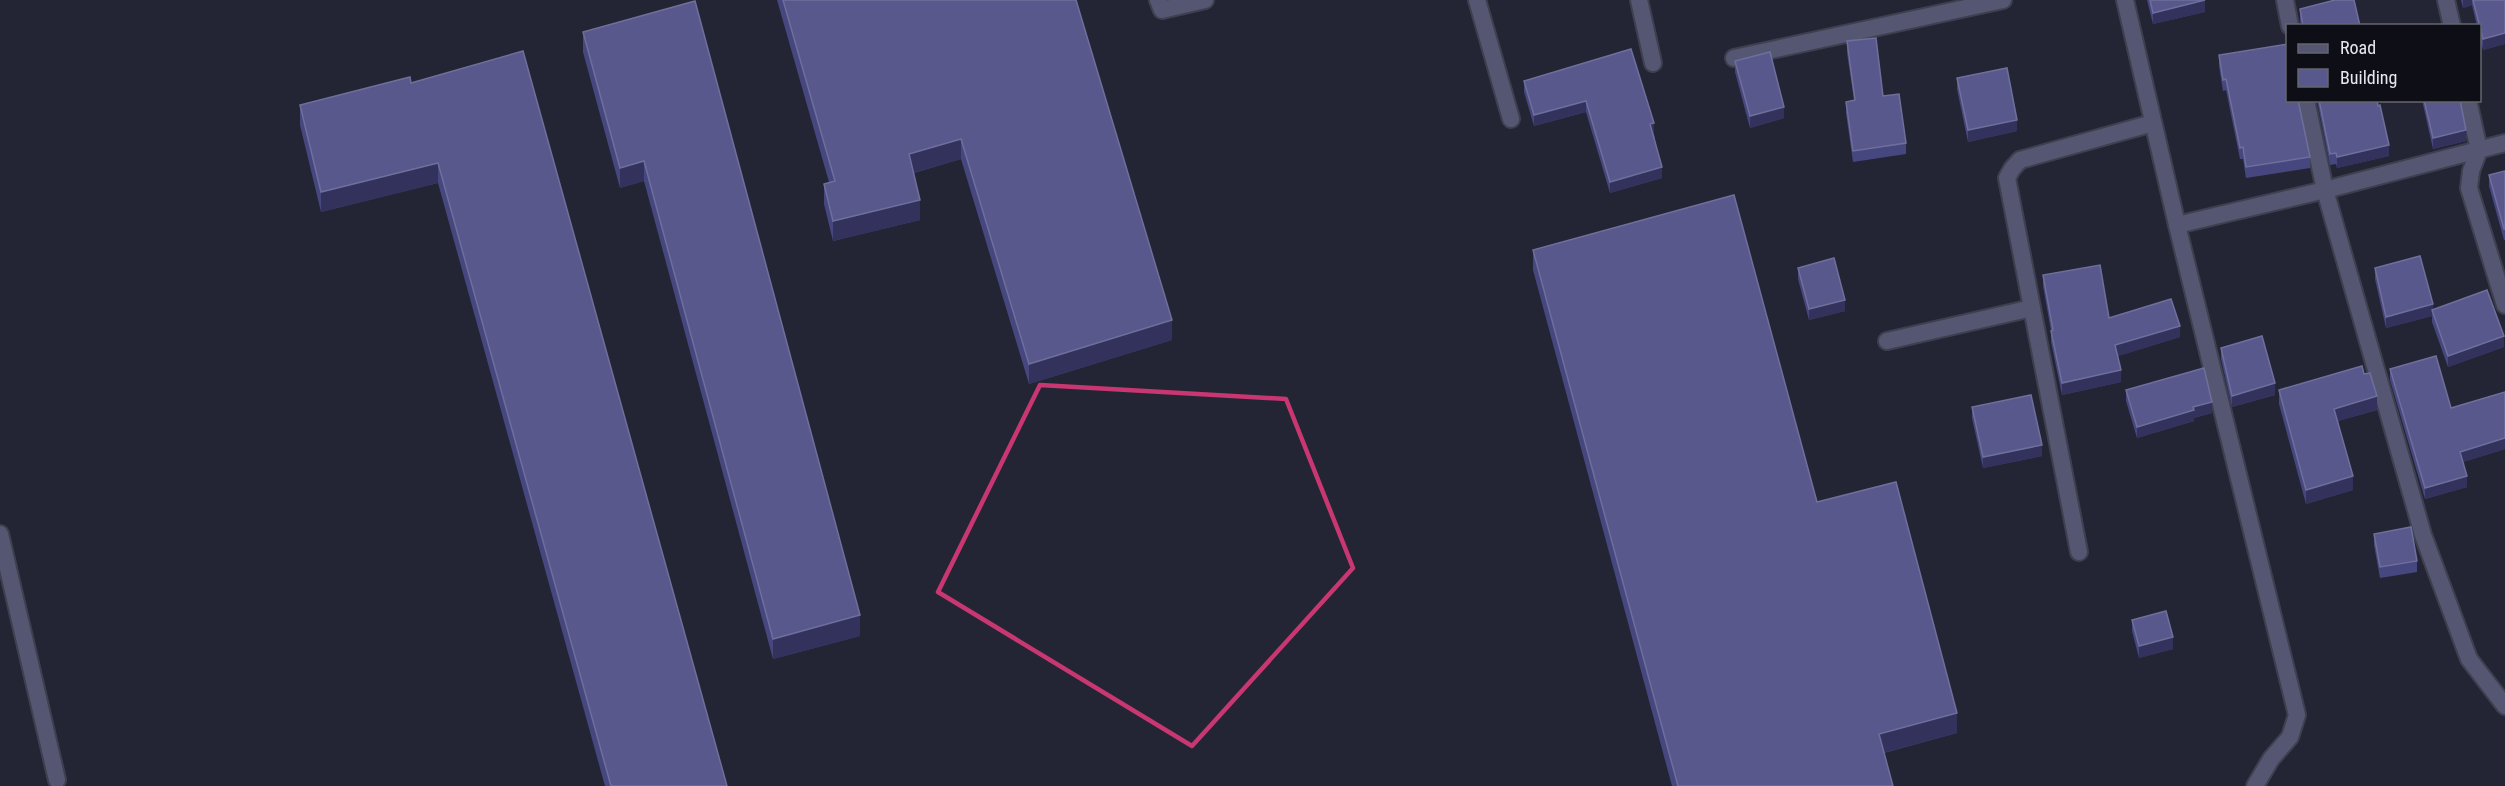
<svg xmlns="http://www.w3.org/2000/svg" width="2505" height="786" font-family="'Roboto Condensed',sans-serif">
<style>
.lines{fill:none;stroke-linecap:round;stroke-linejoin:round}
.minor-casing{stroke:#3f404f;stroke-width:20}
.minor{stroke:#555772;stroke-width:16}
.wall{fill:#474780}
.shaded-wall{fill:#32325c}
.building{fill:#58588c;stroke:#6f6f9c;stroke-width:1.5}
.marked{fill:none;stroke:#c83772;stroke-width:4.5;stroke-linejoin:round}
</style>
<rect width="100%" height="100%" fill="#242534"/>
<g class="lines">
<!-- minor casing -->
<g class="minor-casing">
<g id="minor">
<path d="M1158,0L1162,10L1205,0"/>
<path d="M1477,0L1511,119"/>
<path d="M1639,0L1653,63"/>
<path d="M2125,0L2177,225L2297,715L2290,737L2271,759L2255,786"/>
<path d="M2285,0L2290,26"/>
<path d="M2446,0L2452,26"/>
<path d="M1734,58L2003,0"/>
<path d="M2306,100L2325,190L2423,535L2469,659L2505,706"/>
<path d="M2468,100L2479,150L2471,171L2469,188L2505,305"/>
<path d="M2177,225L2325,190L2505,143"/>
<path d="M1887,341L2032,308"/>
<path d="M0,534L57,780"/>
<path d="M2079,552L2007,178L2012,169L2020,160L2153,123"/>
</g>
</g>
<!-- minor -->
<use href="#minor" class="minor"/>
</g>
<!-- wall -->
<g class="wall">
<path d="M777,0H1076L1172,340L1029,384L961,159L914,173L920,220L833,241L824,204V184L829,182Z"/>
<path d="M2147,0H2205V12L2153,24Z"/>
<path d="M2461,0H2505V44L2483,50L2480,36V26H2477L2472,5L2463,8Z"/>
<path d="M695,1L860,636L773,659L644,181L620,188L583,52V32Z"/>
<path d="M2300,9L2360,26H2301L2300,20Z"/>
<path d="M1847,41L1883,96L1906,143V154L1853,162L1846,113V102L1854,100L1847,53Z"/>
<path d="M1631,49L1654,134L1662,178L1610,193L1586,112L1534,126L1524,92V81Z"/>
<path d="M2219,55L2288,100L2310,157V168L2246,178L2243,159H2240L2226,90L2223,91L2219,66Z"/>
<path d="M1735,61L1784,118L1750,128L1735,72Z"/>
<path d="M1957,78L2017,131L1968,142L1957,89Z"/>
<path d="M411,83L727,786H605L438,183L321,212L300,125V105Z"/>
<path d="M2317,100H2377L2389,156L2337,168L2336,164L2330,165Z"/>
<path d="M2422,100H2460L2466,141L2433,149Z"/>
<path d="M2505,171V240H2504L2489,186V175Z"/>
<path d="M1533,250L1817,502L1957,733L1884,753L1893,786H1672L1533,270Z"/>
<path d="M1798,268L1845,311L1809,320L1798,279Z"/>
<path d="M2375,268L2433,310L2504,347L2448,367L2432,322V316L2386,328L2375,279Z"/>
<path d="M2043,275L2109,318L2180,337L2118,356L2121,382L2062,395L2051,342V331L2043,286Z"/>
<path d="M2221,348L2275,395L2232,407L2221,359Z"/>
<path d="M2390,369L2451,408L2505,392V449L2463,462L2467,487L2425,499L2390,380Z"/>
<path d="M2126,390L2212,413L2194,418V421L2137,438L2126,401Z"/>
<path d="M2279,390L2377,410L2338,421L2353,490L2306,504L2279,404Z"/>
<path d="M1972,407L2042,456L1983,468L1972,418Z"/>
<path d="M2374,534L2417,561V572L2380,578L2374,545Z"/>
<path d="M2132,620L2173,649L2139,658L2132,631Z"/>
</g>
<!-- shaded-wall -->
<g class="shaded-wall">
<path d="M2205,0V12L2153,24V13Z"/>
<path d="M2463,0H2472V5L2463,8Z"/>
<path d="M2505,33V44L2483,50V39Z"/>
<path d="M1586,101V112L1534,126V115Z"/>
<path d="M1784,107V118L1750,128V116Z"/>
<path d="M2017,120V131L1968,142V130Z"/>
<path d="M1654,123V134L1650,135V124Z"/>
<path d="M2466,130V141L2433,149V138Z"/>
<path d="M961,139V159L909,174V154Z"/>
<path d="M2389,145V156L2337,168V157Z"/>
<path d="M644,161V181L620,188V168Z"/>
<path d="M438,163V183L321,212V192Z"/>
<path d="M1662,167V178L1610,193V182Z"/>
<path d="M920,200V220L833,241V221Z"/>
<path d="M1845,300V311L1809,320V309Z"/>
<path d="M2433,304V315L2432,310V316L2386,328V317Z"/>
<path d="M1172,320V340L1029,384V364Z"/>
<path d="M2180,326V337L2115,357V345Z"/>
<path d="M2504,336V347L2448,367V356Z"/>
<path d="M2121,370V382L2062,395V383Z"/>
<path d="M2275,383V395L2232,407V396Z"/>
<path d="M2377,396V410L2334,422V409Z"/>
<path d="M2212,402V413L2194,418V421L2137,438V427L2193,407Z"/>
<path d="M2505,438V449L2460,463V452Z"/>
<path d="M2042,445V456L1983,468V457Z"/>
<path d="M2353,476V490L2306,504V490Z"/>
<path d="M2467,476V487L2425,499V488Z"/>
<path d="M860,615V636L773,659V639Z"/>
<path d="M2173,637V649L2139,658V646Z"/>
<path d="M1957,713V733L1879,754V734Z"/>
</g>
<!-- building -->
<g class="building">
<path d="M783,0H1076L1172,320L1029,364L961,139L909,154L920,200L833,221L824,184L835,181Z"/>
<path d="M2150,0H2205L2153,13Z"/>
<path d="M2335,0H2354L2360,26H2303L2300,9Z"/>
<path d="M2473,0H2505V33L2483,39Z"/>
<path d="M695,1L860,615L773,639L644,161L620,168L583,32Z"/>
<path d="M1876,38L1883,96L1899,94L1906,143L1853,151L1846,102L1855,100L1847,41Z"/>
<path d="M2288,44V100H2298L2310,157L2246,167L2243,147L2240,148L2226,79L2223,80L2219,55Z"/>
<path d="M1631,49L1654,123L1650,124L1662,167L1610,182L1586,101L1534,115L1524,81Z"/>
<path d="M523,51L727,786H611L438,163L321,192L300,105L410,77L411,83Z"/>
<path d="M1770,52L1784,107L1750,116L1735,61Z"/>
<path d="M2007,68L2017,120L1968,130L1957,78Z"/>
<path d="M2319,100H2377L2378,106L2380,105L2389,145L2337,157L2336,153L2330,154Z"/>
<path d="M2424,100H2460L2466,130L2433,138Z"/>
<path d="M2505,171V229H2504L2489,175Z"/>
<path d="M1734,195L1817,502L1896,482L1957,713L1879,734L1893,786H1678L1533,250Z"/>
<path d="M2420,256L2433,304L2386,317L2375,268Z"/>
<path d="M1834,258L1845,300L1809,309L1798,268Z"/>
<path d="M2100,265L2109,318L2171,299L2180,326L2115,345L2121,370L2062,383L2051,331L2053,330L2043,275Z"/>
<path d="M2487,290L2504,336L2448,356L2432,310Z"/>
<path d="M2262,336L2275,383L2232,396L2221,348Z"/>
<path d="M2436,356L2451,408L2505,392V438L2460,452L2467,476L2425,488L2390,369Z"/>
<path d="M2362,366L2364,374L2370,373L2377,396L2334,409L2353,476L2306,490L2279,390Z"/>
<path d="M2204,368L2212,402L2193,407L2194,410L2137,427L2126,390Z"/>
<path d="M2031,395L2042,445L1983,457L1972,407Z"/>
<path d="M2411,527L2417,561L2380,567L2374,534Z"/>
<path d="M2166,611L2173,637L2139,646L2132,620Z"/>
</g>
<!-- marked area -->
<path class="marked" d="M1040,385L1286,399L1353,568L1192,746L938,592Z"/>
<!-- legend -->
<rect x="2286" y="24" width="195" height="78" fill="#0e0f16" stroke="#65666e" stroke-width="1.5"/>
<rect x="2298" y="44" width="30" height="9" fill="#555772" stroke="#65666e" stroke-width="1.5"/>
<text x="2340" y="54" font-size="18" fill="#e7e8f2">Road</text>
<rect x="2298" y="69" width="30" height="18" fill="#58588c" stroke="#65666e" stroke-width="1.5"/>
<text x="2340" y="84" font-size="18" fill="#e7e8f2">Building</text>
</svg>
